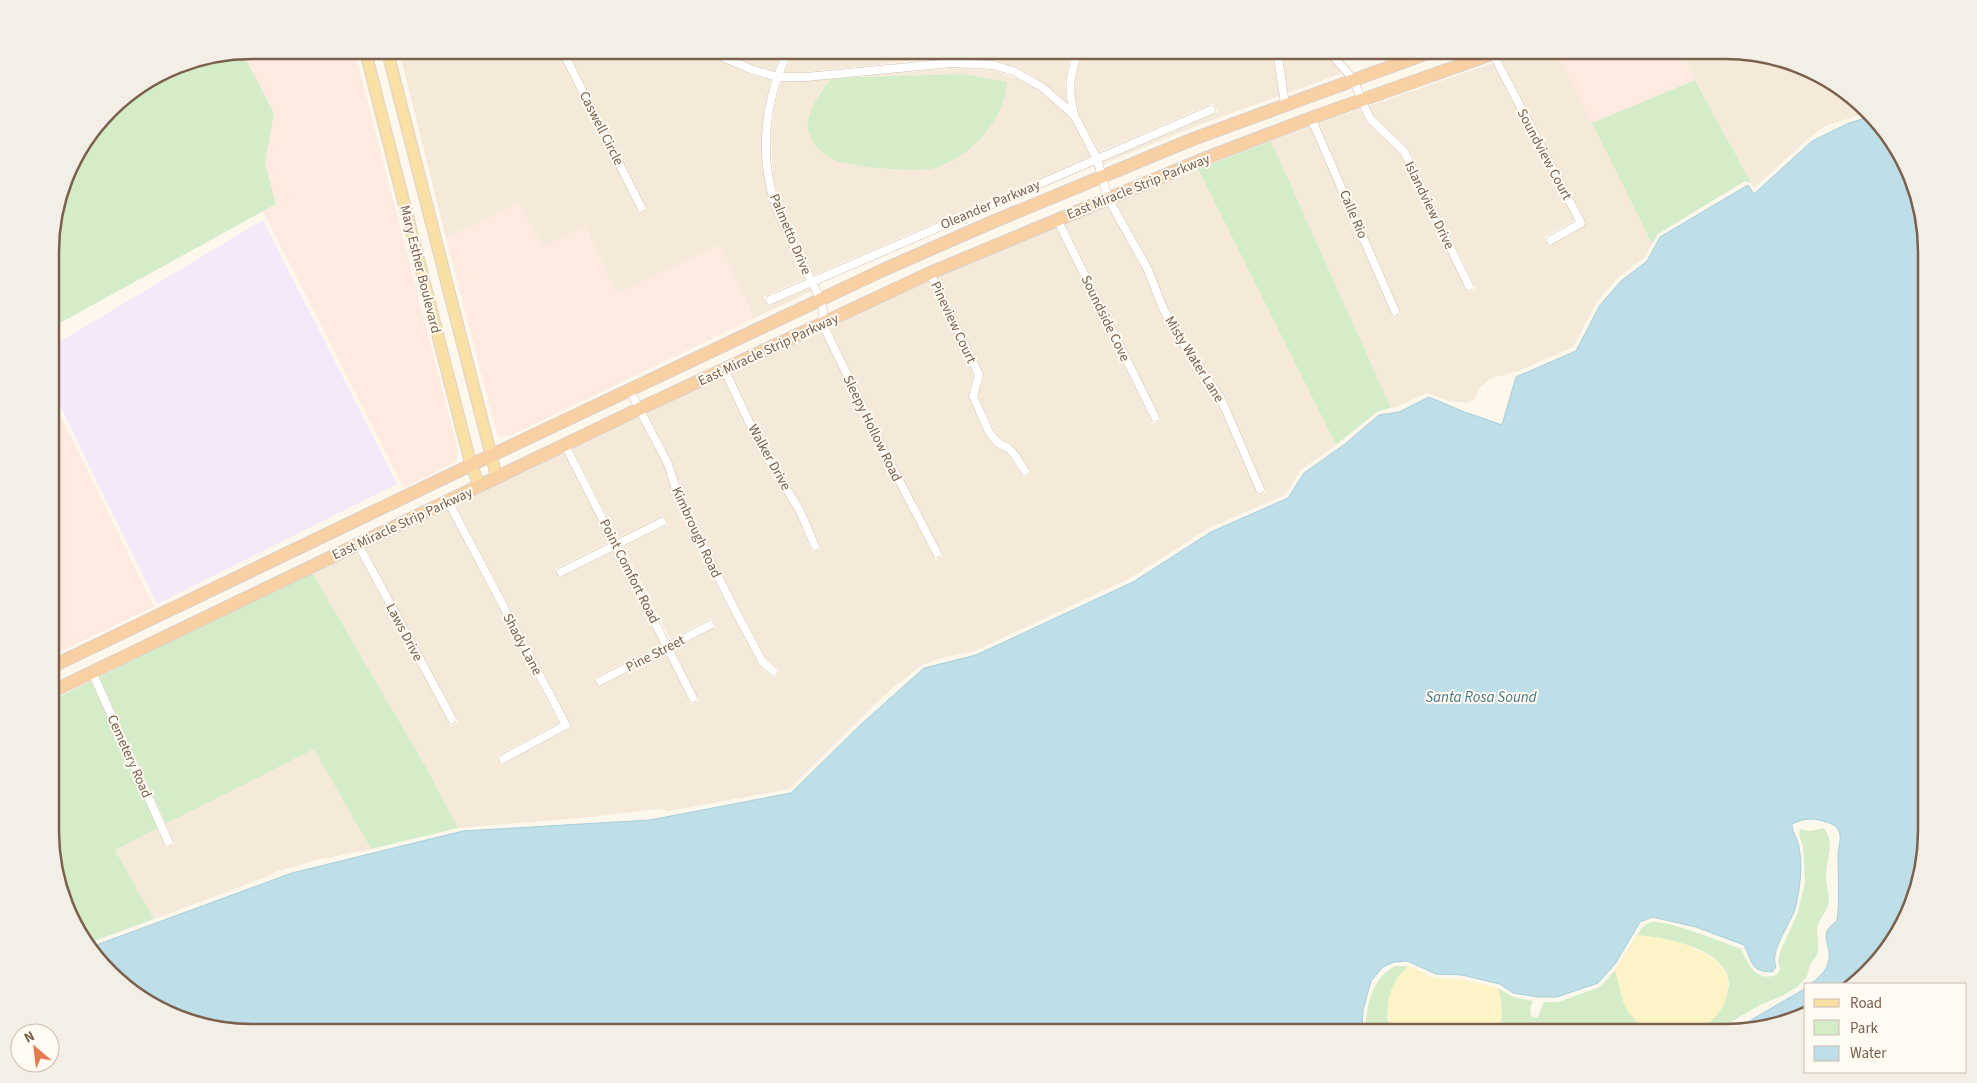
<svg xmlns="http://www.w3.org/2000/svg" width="1977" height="1083" font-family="'Source Sans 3',sans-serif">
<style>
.residential{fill:#f5eada}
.commercial{fill:#fdeae0}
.education{fill:#f4e8fa}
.green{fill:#d5ecc9}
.sand{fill:#fcf3c7}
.water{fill:#bfdfe8;stroke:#a5ceda}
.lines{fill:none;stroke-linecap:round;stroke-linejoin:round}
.minor-casing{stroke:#d1c0b0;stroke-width:9}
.primary-casing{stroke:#dad2cd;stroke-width:13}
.trunk-casing{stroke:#dad2cd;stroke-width:14}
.minor{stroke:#fff;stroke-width:8}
.primary{stroke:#fbe0a5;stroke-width:11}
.trunk{stroke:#f9cfa4;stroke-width:12}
.labels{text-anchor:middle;stroke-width:4;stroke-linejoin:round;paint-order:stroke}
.street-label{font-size:14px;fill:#7a604d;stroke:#fffbf3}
.water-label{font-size:15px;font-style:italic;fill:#437785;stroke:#fffbf3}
.rim{fill:none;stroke:#7a604d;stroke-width:2.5}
</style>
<rect width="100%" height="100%" fill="#fdf7ec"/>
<!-- residential -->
<g class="residential">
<path d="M399,50H557L639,213L647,209L567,50H706L723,62L752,75L771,80L765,107L762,131L764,176L773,209L806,278L763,297L768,306L810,288L812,291L754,318L720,245L617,294L585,227L543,247L518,203L446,238Z"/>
<path d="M722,50H783L775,71L754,66Z"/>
<path d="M794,50H1074L1068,66L1065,84L1067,102L1034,76L1014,66L993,60L950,57L805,72H785Z"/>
<path d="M1085,50H1272L1279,96L1196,126L1103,164V162L1218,112L1213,103L1099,152L1078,113L1074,93L1077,70Z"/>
<path d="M1282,50H1322L1342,73L1288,93Z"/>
<path d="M1530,50H1556L1652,244L1644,258L1618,277L1597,302L1573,347L1518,371L1489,379L1479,389L1475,399L1468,403L1449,401L1426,393L1397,407L1391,408L1271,141L1310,126L1393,317L1401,314L1318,123L1360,109L1367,123L1401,154L1468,292L1476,289L1409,149L1374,116L1369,106L1493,63L1575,220L1544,237L1550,246L1583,227L1585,221L1501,60Z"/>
<path d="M1679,50H1725L1815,71L1858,100L1869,112L1825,126L1809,138L1754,188Z"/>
<path d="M951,68L993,70L1030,84L1070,117L1091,156L814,275L781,206L773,176L771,134L774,110L781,82L831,79L818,95L832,159L855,164L903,169L906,77L867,76Z"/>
<path d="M1198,169L1336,445L1301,470L1285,495L1209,528L1130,578L975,651L941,658L922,665L893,687L789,789L670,811L657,809L591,817L458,828L427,769L312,572L356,551L451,726L459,722L364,547L447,508L559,723L497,756L502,765L568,730L570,723L455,504L564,452L610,542L555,569L559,578L615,551L662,643L594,678L599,687L666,653L691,704L699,701L674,649L716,627L711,618L670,639L623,547L668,525L664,516L618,538L572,448L638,417L664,465L673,494L688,527L730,611L758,663L765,671L775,678L779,670L766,658L738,606L696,523L682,491L672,462L647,413L723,376L758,449L796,513L812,552L821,549L804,509L765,445L731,373L821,330L883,459L936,560L943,556L891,455L829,326L929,281L974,376L969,388V397L985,434L995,447L1005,452L1010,457L1024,478L1031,472L1011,444L997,436L979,399L978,391L983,381V373L937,277L1055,225L1153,424L1161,420L1064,222L1107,205L1144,272L1159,309L1172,334L1217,401L1258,495L1266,492L1225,397L1180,329L1167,306L1152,268L1115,201Z"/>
<path d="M314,748L371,849L312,861L275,872L266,877L154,919L115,850L158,828L166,847L174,844L166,824Z"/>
</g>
<!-- commercial -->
<g class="commercial">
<path d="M252,50H354L458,450V458L453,463L404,488L263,211L276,204L265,163L274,113L242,52Z"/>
<path d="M1556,50H1679L1695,80L1592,123Z"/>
<path d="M518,203L543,247L585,227L617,293L720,245L754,318L512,435L498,437L446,238Z"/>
<path d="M51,396L153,605L155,606L51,656Z"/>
</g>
<!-- education -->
<path class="education" d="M263,220L397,484L157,604L51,387V347Z"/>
<!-- green -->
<g class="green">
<path d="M242,52L274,113L265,163L276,204L51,328L50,238L71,163L119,100L175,65Z"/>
<path d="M965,74L1007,82C1004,121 971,157 935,168C919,173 848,167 832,159C821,153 806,137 808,123C810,106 821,91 831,79C876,75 920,76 965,74Z"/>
<path d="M1695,80L1754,188L1751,183L1745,181L1658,234L1652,244L1592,123Z"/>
<path d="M1271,141L1391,408L1378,411L1336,445L1198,169Z"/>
<path d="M312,572L427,769L458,828L371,849L314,749L166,824L99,677Z"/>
<path d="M91,681L158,828L115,850L154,919L86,944L65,908L52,858L51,701Z"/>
<path d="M1824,828C1836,844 1826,858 1826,875C1825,885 1831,896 1828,905C1826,914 1818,919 1817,929C1817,937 1819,945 1818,952C1816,958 1813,960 1810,965C1808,968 1809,972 1807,976C1797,993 1769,1000 1753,1009C1727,1023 1721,1033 1690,1033C1712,1023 1710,1023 1721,1002C1724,997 1729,990 1729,984C1728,948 1665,938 1637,935C1641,929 1644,924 1651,922C1665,919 1725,943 1741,949C1749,964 1755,982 1776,975L1780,970L1778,961L1780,952L1798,912L1805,882L1803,846L1799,835L1800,829L1810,831Z"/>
<path d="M1395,966H1408L1397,978L1387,1016L1390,1033H1364C1366,1026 1366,1019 1367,1013C1370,993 1377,976 1395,966Z"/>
<path d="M1615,970L1636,1021L1651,1033H1499C1503,1019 1502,1002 1498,988L1513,997L1533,1001L1530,1009L1531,1016L1537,1018L1544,1002H1558L1600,987Z"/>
</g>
<!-- sand -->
<g class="sand">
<path d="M1637,935C1663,938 1676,939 1699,951C1705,954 1712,956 1716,960C1743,984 1721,1025 1690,1032C1685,1034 1677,1033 1671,1033C1656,1033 1649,1033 1637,1022C1619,1004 1622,992 1615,970Z"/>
<path d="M1408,966L1435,978L1465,980L1498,988C1502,1002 1503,1019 1499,1033H1390C1385,1004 1387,987 1408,966Z"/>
</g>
<!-- water -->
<g class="water">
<path d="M1872,116L1893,139L1925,226L1927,831L1906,921L1877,964L1854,984H1810C1817,979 1826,972 1828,963C1834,944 1815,936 1837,921C1840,899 1838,877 1838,855C1838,847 1843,837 1838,829C1836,826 1832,824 1829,823C1815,818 1806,817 1792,824C1792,833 1798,839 1799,847C1803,867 1800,889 1795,909C1790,925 1769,951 1776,967L1772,972C1750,971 1753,963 1744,945L1696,927L1652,917L1640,922L1615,964L1598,983L1557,997H1538L1513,993L1500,984L1462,975L1436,974L1407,961L1394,962L1383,967L1371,981L1363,1010L1362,1028L1359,1033H252L162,1012L92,954L88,948L292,873L463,831L650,820L791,793L858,727L924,668L976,655L1133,582L1211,532L1288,498L1304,473L1345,444L1379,415L1399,412L1429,397L1462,411L1502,425L1516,377L1576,351L1600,305L1621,281L1647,261L1660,237L1748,185L1754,194L1812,141L1849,123Z"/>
<path d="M1806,988V1015C1781,1027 1750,1033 1722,1033L1744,1024Z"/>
</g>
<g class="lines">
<!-- minor casing -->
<g class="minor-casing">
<g id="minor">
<path d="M562,50L641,207"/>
<path d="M714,50L725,58L753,70L778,77H806L951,63L993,65L1013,71L1042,87L1074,115L1097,159L1108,198L1148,270L1163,308L1176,332L1221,399L1260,489"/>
<path d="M789,50C765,98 758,155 776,206C788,238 806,268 820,299L823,310L822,323L887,457L937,553"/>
<path d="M1277,50L1285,104"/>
<path d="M1328,50L1353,79L1370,119L1404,151L1469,286"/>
<path d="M1493,54L1581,223L1551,240"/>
<path d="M1074,115C1068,87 1069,77 1079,50"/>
<path d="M1311,118L1395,311"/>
<path d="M1057,219L1155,417"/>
<path d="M930,273L979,375L973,396L989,432L998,443L1008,448L1014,454L1025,471"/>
<path d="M770,300L1211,110"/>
<path d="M724,369L761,447L800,511L815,546"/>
<path d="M629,389L668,464L677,492L692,525L734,608L762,661L773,671"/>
<path d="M565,445L693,698"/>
<path d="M448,501L566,725L503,759"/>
<path d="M358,544L452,719"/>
<path d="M561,572L662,522"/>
<path d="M92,672L168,841"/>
<path d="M600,681L710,625"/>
</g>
</g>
<!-- primary casing -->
<g class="primary-casing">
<g id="primary">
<path d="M365,50L471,465L480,486"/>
<path d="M387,50L497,478"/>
</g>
</g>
<!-- trunk casing -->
<g class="trunk-casing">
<g id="trunk">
<path d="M51,667L471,465L883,270L990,223L1193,139L1436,50"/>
<path d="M51,692L639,409L930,273L1206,158L1311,118L1503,50"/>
</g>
</g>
<!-- minor -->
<use href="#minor" class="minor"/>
<!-- primary -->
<use href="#primary" class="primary"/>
<!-- trunk -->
<use href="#trunk" class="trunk"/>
</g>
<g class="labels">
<!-- street labels -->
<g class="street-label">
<text transform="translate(602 128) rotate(63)" y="5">Caswell Circle</text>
<text transform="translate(1545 154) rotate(62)" y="5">Soundview Court</text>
<text transform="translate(1138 186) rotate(-22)" y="5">East Miracle Strip Parkway</text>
<text transform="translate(990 204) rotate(-23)" y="5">Oleander Parkway</text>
<text transform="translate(1430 205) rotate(64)" y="5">Islandview Drive</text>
<text transform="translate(1354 214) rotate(67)" y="5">Calle Rio</text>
<text transform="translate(791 234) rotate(67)" y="5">Palmetto Drive</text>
<text transform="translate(421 269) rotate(76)" y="5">Mary Esther Boulevard</text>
<text transform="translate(1106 318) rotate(64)" y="5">Soundside Cove</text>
<text transform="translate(954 322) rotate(65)" y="5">Pineview Court</text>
<text transform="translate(768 349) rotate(-25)" y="5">East Miracle Strip Parkway</text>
<text transform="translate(1195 359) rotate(58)" y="5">Misty Water Lane</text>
<text transform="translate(873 428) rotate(64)" y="5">Sleepy Hollow Road</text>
<text transform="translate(770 457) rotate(61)" y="5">Walker Drive</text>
<text transform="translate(402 523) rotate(-25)" y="5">East Miracle Strip Parkway</text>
<text transform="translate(697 532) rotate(65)" y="5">Kimbrough Road</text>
<text transform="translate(630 571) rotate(63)" y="5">Point Comfort Road</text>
<text transform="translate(405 632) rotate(62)" y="5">Laws Drive</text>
<text transform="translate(523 644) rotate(62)" y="5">Shady Lane</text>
<text transform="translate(655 653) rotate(-27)" y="5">Pine Street</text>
<text transform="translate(130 756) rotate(66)" y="5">Cemetery Road</text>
</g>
<!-- water labels -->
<g class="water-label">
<text x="1481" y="702">Santa Rosa Sound</text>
</g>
</g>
<!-- crop -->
<path d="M0 0H1977V1083H0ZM252 59H1725A193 193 0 0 1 1918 252V831A193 193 0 0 1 1725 1024H252A193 193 0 0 1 59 831V252A193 193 0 0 1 252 59Z" fill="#f4efe6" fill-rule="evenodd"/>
<path class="rim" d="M252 59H1725A193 193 0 0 1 1918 252V831A193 193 0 0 1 1725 1024H252A193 193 0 0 1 59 831V252A193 193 0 0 1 252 59Z"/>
<!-- legend -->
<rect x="1804" y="983" width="162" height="90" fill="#fffbf3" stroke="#cabdb1"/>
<rect x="1814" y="999" width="25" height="8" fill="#fbe0a5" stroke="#cabdb1"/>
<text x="1850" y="1008" font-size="15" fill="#7a604d">Road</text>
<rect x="1814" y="1020" width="25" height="15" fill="#d5ecc9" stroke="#cabdb1"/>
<text x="1850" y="1033" font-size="15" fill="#7a604d">Park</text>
<rect x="1814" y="1046" width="25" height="15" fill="#bfdfe8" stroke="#cabdb1"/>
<text x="1850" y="1058" font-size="15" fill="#7a604d">Water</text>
<!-- north arrow -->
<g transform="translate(35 1048) rotate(332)"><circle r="24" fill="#fffbf3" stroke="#cabdb1"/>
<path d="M0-4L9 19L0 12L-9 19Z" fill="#e67b51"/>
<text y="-8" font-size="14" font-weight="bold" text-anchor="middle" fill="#7a604d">N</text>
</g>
</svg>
